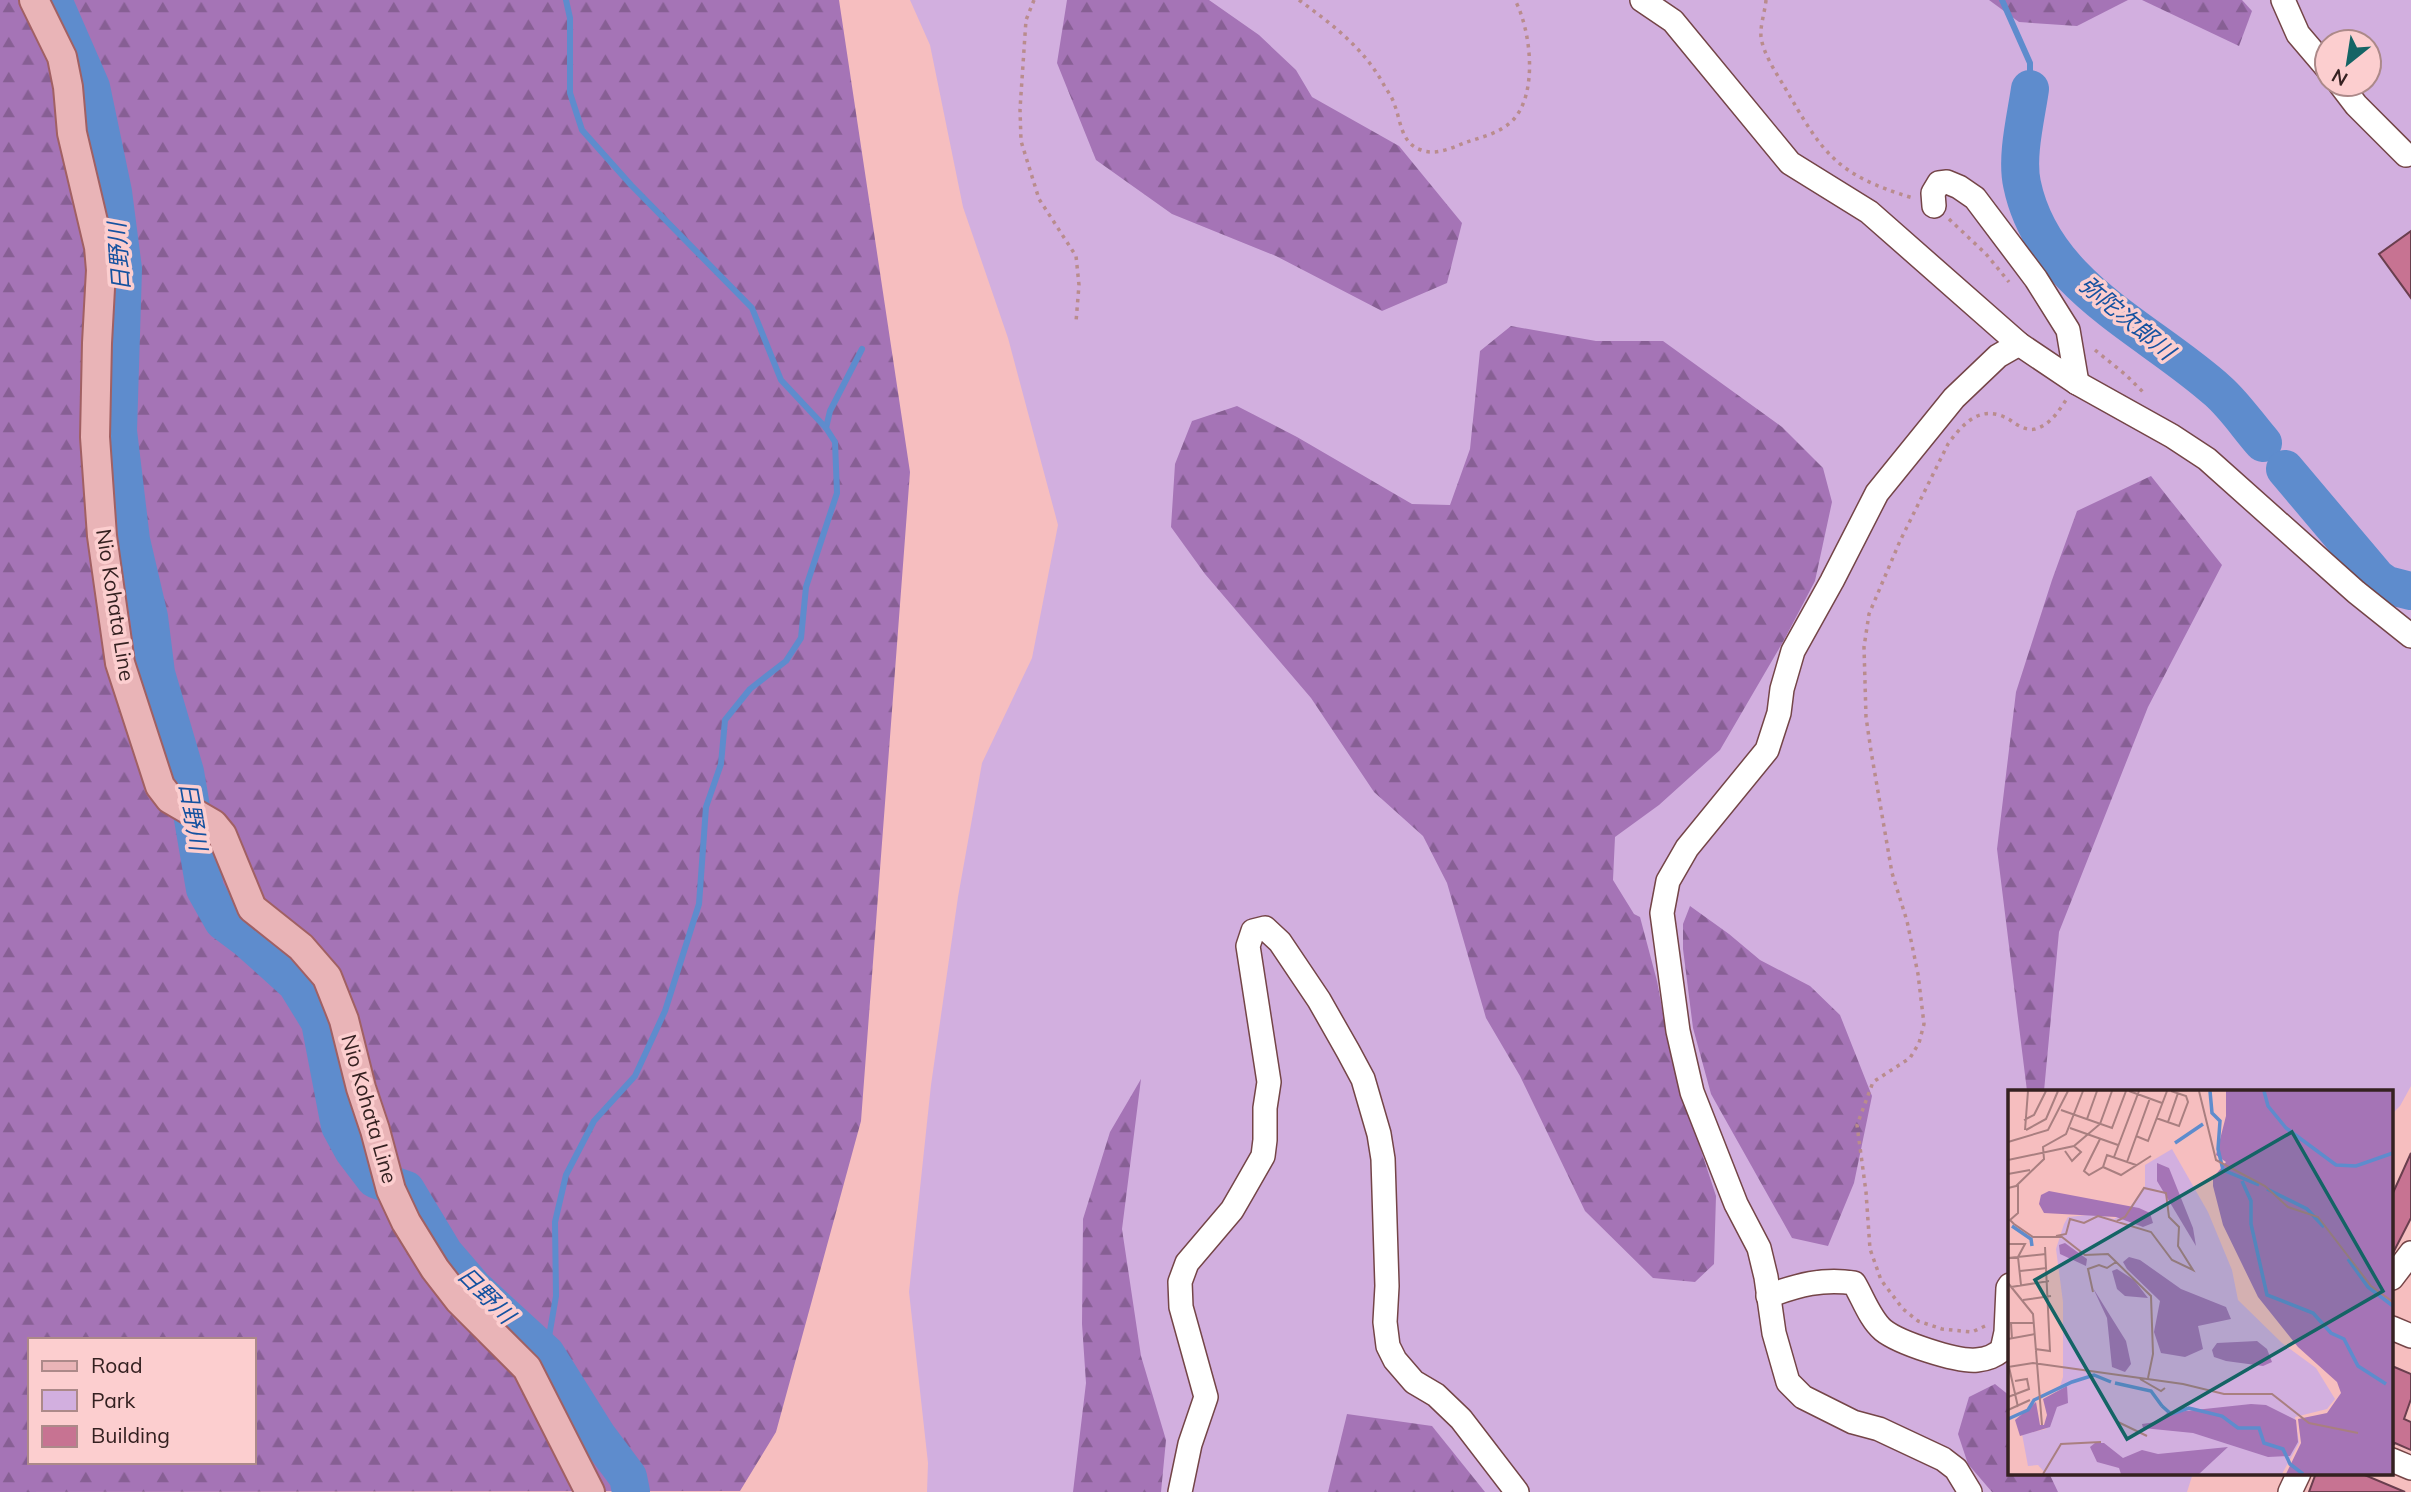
<svg xmlns="http://www.w3.org/2000/svg" width="2411" height="1492" font-family="Mulish,'Noto Sans JP',sans-serif">
<style>
.green{fill:#d2afdf;fill-rule:evenodd}
.forest{fill:url(#forest-firs);fill-rule:evenodd}
.lines{fill:none;stroke-linecap:round;stroke-linejoin:round}
.stream{stroke:#5e8ccd;stroke-width:6}
.river{stroke:#5e8ccd;stroke-width:38}
.building{fill:#c77392;stroke:#6a3e4e;stroke-width:2}
.minor-casing{stroke:#744547;stroke-width:26}
.major-casing{stroke:#a16063;stroke-width:32}
.path{stroke:#b98c8d;stroke-width:3.5;stroke-dasharray:3.5 5;stroke-linecap:butt}
.minor{stroke:#fff;stroke-width:23}
.major{stroke:#e9b4b7;stroke-width:28}
.labels{text-anchor:middle;stroke-width:7;stroke-linejoin:round;paint-order:stroke}
.street-label{font-size:21px;fill:#352121;stroke:#fccecf}
.water-label{font-size:23px;font-style:italic;fill:#1552a0;stroke:#fccecf}
.inset-river{fill:none;stroke:#5e8ccd;stroke-width:3.5}
.inset-road{fill:none;stroke:#a97f80;stroke-width:2}
.view{fill:#146465;fill-opacity:0.15;stroke:#146465;stroke-width:3.5}
.inset-edge{fill:none;stroke:#352121;stroke-width:3.5}
</style>
<defs>
<pattern id="forest-firs" width="22" height="20" patternUnits="userSpaceOnUse" patternTransform="scale(1.75)"><rect width="22" height="20" fill="#a574b6"/><path d="M5 1l3.5 6h-7zM16 11l3.5 6h-7z" fill="#875f94"/></pattern>
</defs>
<rect width="100%" height="100%" fill="#f6bebf"/>
<!-- green -->
<path class="green" d="M910,0H2411V1086L2400,1106L2392,1114V1091H2010V1473H2193L2187,1492H927L928,1463L909,1292L931,1085L958,897L982,763L1032,658L1058,525L1008,338L963,207L930,45ZM2327,42H2369V84H2327Z"/>
<!-- forest -->
<g class="forest">
<path d="M0,0H839L910,472L861,1121L776,1432L740,1491L0,1492ZM30,1340H254V1462H30Z"/>
<path d="M1067,0H1209L1259,35L1296,70L1312,97L1399,146L1462,223L1447,283L1382,311L1276,256L1172,214L1096,160L1057,63Z"/>
<path d="M1989,0H2128L2077,26L2019,22Z"/>
<path d="M2142,0H2242L2252,11L2239,46Z"/>
<path d="M1511,326L1596,341H1663L1782,427L1823,468L1832,502L1815,581L1784,640L1720,750L1659,805L1615,837L1613,880L1634,914L1640,917L1657,981L1672,1062L1716,1196L1714,1264L1695,1282L1653,1278L1585,1211L1520,1076L1486,1018L1447,883L1423,836L1374,792L1311,698L1205,574L1171,527L1175,464L1192,421L1237,406L1297,437L1412,504L1450,505L1470,449L1480,351Z"/>
<path d="M2151,476L2222,565L2148,707L2059,932L2044,1091H2027L1997,849L2016,692L2052,580L2077,511Z"/>
<path d="M1690,906L1729,934L1760,960L1810,986L1840,1015L1872,1096L1854,1183L1828,1246L1792,1238L1711,1094L1693,1028L1683,949V924Z"/>
<path d="M1141,1079L1122,1229L1141,1356L1166,1440L1161,1492H1073L1086,1383L1082,1324L1083,1219L1110,1132Z"/>
<path d="M1995,1384L2010,1396V1473H2049L2058,1492H1992L1968,1464L1958,1434L1969,1397Z"/>
<path d="M1347,1414L1432,1426L1485,1492H1328Z"/>
</g>
<g class="lines">
<!-- stream -->
<g class="stream">
<path d="M2002,0L2030,63V89"/>
<path d="M826,428L830,411L862,349"/>
<path d="M546,1354L556,1296L555,1222L566,1175L594,1121L635,1076L665,1011L699,904L706,807L721,764L725,720L750,689L786,661L801,638L806,587L837,493L835,442L826,428L781,380L752,308L631,185L582,130L570,93V18L566,0"/>
</g>
<!-- river -->
<g class="river">
<path d="M53,0L91,87L113,192L123,269L118,431L131,540L149,617L156,673L185,772L205,889L223,921L247,939L296,983L320,1022L340,1126L353,1150L375,1179L406,1190L444,1253L474,1288L546,1354L598,1437L628,1477L631,1492"/>
<path d="M2030,89C2026,117 2016,156 2022,184C2043,286 2148,328 2218,391C2235,406 2248,426 2263,443"/>
<path d="M2285,469L2377,578L2387,585L2411,591"/>
</g>
</g>
<!-- building -->
<g class="building">
<path d="M2411,231V298L2379,254Z"/>
<path d="M2411,1153V1218L2392,1255V1195Z"/>
<path d="M2392,1366L2411,1374V1399L2404,1419L2411,1422V1450L2395,1443L2392,1446Z"/>
<path d="M2316,1473H2360L2405,1492H2309Z"/>
</g>
<g class="lines">
<!-- minor casing -->
<g class="minor-casing">
<g id="minor">
<path d="M1642,0L1673,21L1790,163L1869,212L2019,344L2077,383L2172,436L2207,459L2356,592L2411,636"/>
<path d="M2283,0L2298,34L2327,68"/>
<path d="M2340,84L2356,105L2406,155"/>
<path d="M1934,206L1933,193L1939,183L1947,182L1959,187L1975,198L2036,279L2068,330L2077,383"/>
<path d="M2392,1278L2411,1253"/>
<path d="M1768,1296C1798,1285 1823,1278 1854,1283C1863,1298 1870,1319 1883,1330C1899,1343 1957,1362 1977,1360C1988,1359 1994,1356 2002,1350L2006,1332L2008,1288L2010,1285"/>
<path d="M2392,1328L2411,1336"/>
<path d="M2392,1460L2411,1468"/>
<path d="M1180,1492L1190,1444L1206,1397L1181,1307L1180,1282L1187,1263L1232,1210L1243,1191L1263,1156L1265,1140V1108L1269,1082L1248,946L1253,931L1265,928L1280,942L1319,1000L1348,1051L1363,1079L1379,1134L1383,1159L1387,1286L1385,1322L1388,1346L1395,1360L1414,1382L1436,1395L1461,1419L1517,1492"/>
<path d="M1970,1492L1956,1469L1943,1459L1879,1429L1853,1422L1803,1397L1788,1382L1774,1333L1766,1277L1759,1248L1736,1204L1692,1092L1678,1031L1662,913L1668,881L1687,848L1767,750L1779,713L1782,689L1793,651L1832,581L1877,493L1954,398L1998,356L2019,344"/>
<path d="M2290,1492L2299,1473"/>
</g>
</g>
<!-- major casing -->
<g class="major-casing">
<path id="major" d="M34,0L62,57L68,87L72,133L99,247L101,270L97,343L95,437L102,536L120,663L160,786L170,799L213,824L222,835L252,908L301,947L327,977L344,1020L361,1088L375,1130L391,1190L406,1222L435,1269L459,1300L527,1368L590,1492"/>
</g>
<!-- path -->
<g class="path">
<path d="M1034,0L1026,20L1020,109L1021,141L1039,199L1076,256L1079,285L1076,322"/>
<path d="M1299,0C1333,25 1365,49 1385,87C1389,93 1393,99 1395,106C1401,122 1401,143 1421,150C1437,156 1453,147 1467,142C1482,137 1499,133 1511,122C1539,96 1531,30 1515,0"/>
<path d="M1766,0C1765,12 1760,25 1761,37C1763,53 1776,73 1784,86C1823,154 1836,175 1913,198"/>
<path d="M1949,219L1986,254L2009,282"/>
<path d="M2095,350L2126,375L2144,393"/>
<path d="M1985,1326L1972,1332L1942,1329L1918,1321L1903,1309L1881,1280L1870,1249L1866,1192L1857,1125L1873,1082L1910,1058L1919,1043L1924,1024L1918,974L1907,921L1892,873L1871,751L1866,717L1864,647L1869,614L1900,541L1948,444C1964,422 1982,403 2010,420C2017,425 2026,431 2035,429C2050,425 2058,412 2066,400"/>
</g>
<!-- minor -->
<use href="#minor" class="minor"/>
<!-- major -->
<use href="#major" class="major"/>
</g>
<g class="labels">
<!-- street labels -->
<g class="street-label">
<text transform="translate(115 605) rotate(81)" y="7">Nio Kohata Line</text>
<text transform="translate(369 1109) rotate(74)" y="7">Nio Kohata Line</text>
</g>
<!-- water labels -->
<g class="water-label">
<text transform="translate(119 257) rotate(-94)" y="8">日野川</text>
<text transform="translate(2127 318) rotate(40)" y="8">弥陀次郎川</text>
<text transform="translate(193 816) rotate(80)" y="8">日野川</text>
<text transform="translate(486 1295) rotate(45)" y="8">日野川</text>
</g>
</g>
<!-- overview -->
<g transform="translate(2008 1090)">
<rect width="385" height="385" fill="#f6bebf"/>
<path d="M164,59L200,122L224,180L230,210L274,253L308,278L327,309L319,319L287,327L291,353L274,384H38L30,375L20,376L14,344L38,339L55,287V212L48,159L56,134L60,127L89,124L106,129L119,121L137,96V75Z" fill="#d2afdf"/>
<path d="M218,1H385V384H278L293,353L290,329L319,323L333,303L329,292L290,257L250,207L215,135L205,96V88L218,72L208,65L218,26ZM149,73L161,78L185,138L188,156L149,91ZM41,101L131,118L142,123L145,133L135,137L108,127L36,123L31,114L33,105ZM57,153L79,169L78,176L52,164L51,155ZM121,167L132,170L173,199L218,217L223,229L190,236L195,259L177,267L153,263L146,242L152,211L119,179L115,172ZM109,179L126,190L140,208L117,206L109,199L104,181ZM85,198L118,251L123,274L117,282L104,277L99,228ZM249,251L259,259L264,272L255,276L218,271L206,267L204,260L209,253ZM59,296L60,313L49,317L42,337L12,346L7,330L28,312L32,335H36L39,325L35,309ZM243,314L258,315L288,330L290,352L282,366L260,367L185,343L135,338L134,334L148,332L159,323ZM87,353H96L115,368L134,360L150,364L220,357L191,384H113L111,378L89,372L82,357Z" fill="#a574b6"/>
<path class="inset-river" d="M202,1L204,23L212,31L210,59L215,80L251,95M256,1L260,16L278,38L328,75L348,76L385,63M167,53L195,34M234,91L243,111V134L259,205L305,223L323,243L336,249L350,276L378,294M259,99L299,119L316,137M4,136L23,149L24,156M340,169L360,197L385,216M107,293L143,301L154,316M154,316L163,324L181,318L214,326L230,338H251L256,353L275,359L282,374L295,384M0,329L20,320L26,310L64,292L86,285L103,292"/>
<path class="inset-road" d="M121,1L154,13M191,1L208,70L257,96L280,117L310,127L363,196L385,212M53,20L104,38L118,1M148,28L171,36L180,12L178,6L163,1M79,29L89,1M16,30L26,25L38,1M160,32L170,3M62,38L110,55M17,40L20,1M18,40L38,29L50,1M128,46L140,51L159,1M92,49L76,81L81,85L95,77L99,65L128,75M0,52L40,40L60,1M57,61L64,71L73,62L66,56M106,67L131,1M0,70L66,56L92,34L104,1M119,72L142,8M95,77L113,85L143,66M0,84L22,80M10,94V123L2,130L6,134L25,147H54L77,165L100,164L143,206L145,264L140,288M0,98L8,96L36,69L35,57L58,44L75,1M0,144V97M48,146L58,144L62,129L76,133L90,126L143,142L164,170L185,180L170,156L171,137L161,127L158,103L136,98L117,127L109,131M0,154H17L10,167L13,195M0,168L38,164M12,181L39,178M0,193L25,224L34,335M3,197L41,191M85,202L80,179L91,175L99,178L108,172M15,210L43,206M0,249L27,244M4,249L3,233H26M27,259L42,261L37,157M0,277L25,273L175,294L216,304H264L301,333L350,343M1,277L10,317M132,289L153,301L157,298M0,307L21,299L19,289L7,291M0,320L22,310M110,332L139,346M35,384L53,354L93,352"/>
<path class="view" d="M284,42L375,201L119,349L27,190Z"/>
<rect width="385" height="385" class="inset-edge"/>
</g>
<!-- legend -->
<rect x="28" y="1338" width="228" height="126" fill="#fccecf" stroke="#ac8989" stroke-width="2"/>
<rect x="42" y="1361" width="35" height="10" fill="#e9b4b7" stroke="#ac8989" stroke-width="2"/>
<text x="91" y="1373" font-size="21" fill="#352121">Road</text>
<rect x="42" y="1390" width="35" height="21" fill="#d2afdf" stroke="#ac8989" stroke-width="2"/>
<text x="91" y="1408" font-size="21" fill="#352121">Park</text>
<rect x="42" y="1426" width="35" height="21" fill="#c77392" stroke="#ac8989" stroke-width="2"/>
<text x="91" y="1443" font-size="21" fill="#352121">Building</text>
<!-- north arrow -->
<g transform="translate(2348 63) rotate(210)"><circle r="33" fill="#fccecf" stroke="#ac8989" stroke-width="2"/>
<path d="M0-5L12 26L0 18L-12 26Z" fill="#146465"/>
<text y="-10" font-size="19" font-weight="bold" text-anchor="middle" fill="#352121">N</text>
</g>
</svg>
